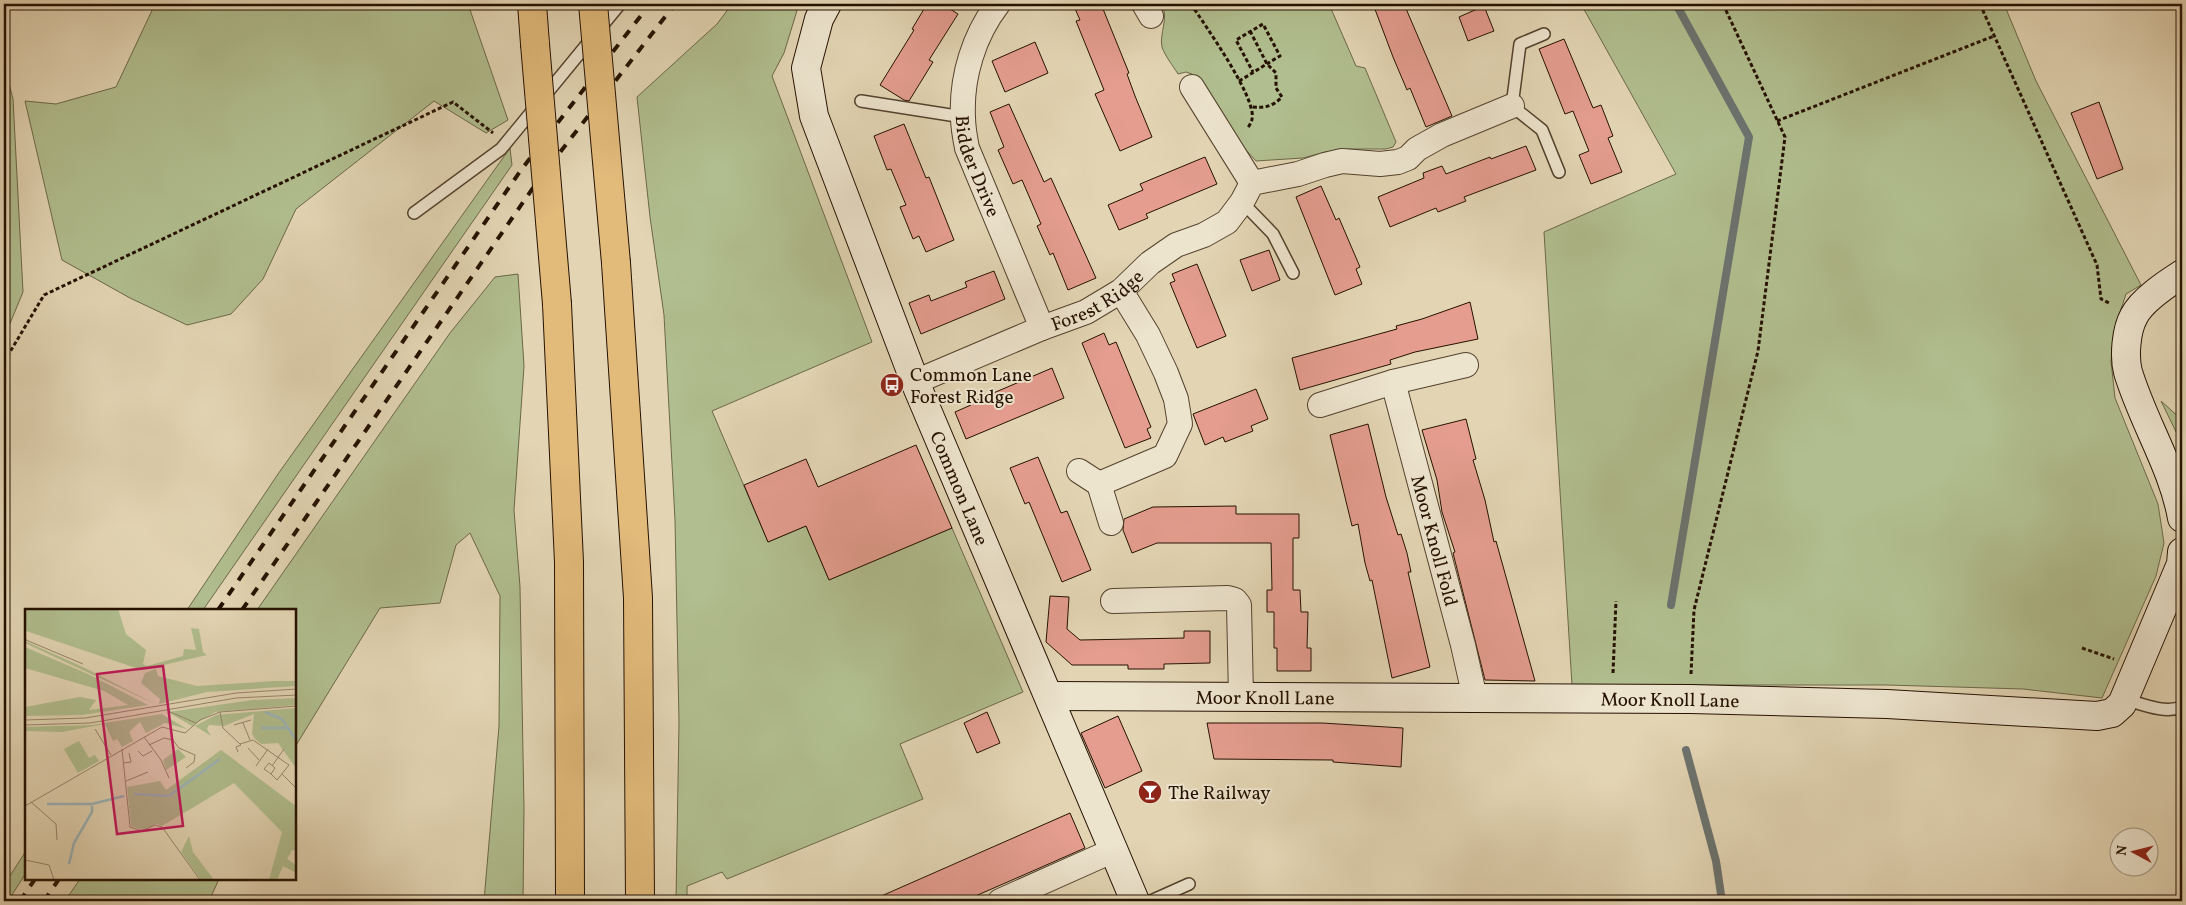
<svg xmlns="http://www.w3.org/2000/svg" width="2186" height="905" font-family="Vollkorn,serif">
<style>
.green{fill:#b1be8f;stroke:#6b6848}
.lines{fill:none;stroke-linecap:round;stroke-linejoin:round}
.stream{stroke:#6c736f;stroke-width:8}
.building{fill:#e49d8f;stroke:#251100}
.lane-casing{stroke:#54422d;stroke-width:14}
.street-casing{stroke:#54422d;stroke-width:26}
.secondary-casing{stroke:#251100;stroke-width:30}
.highway-casing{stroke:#251100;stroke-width:30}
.path{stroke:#251100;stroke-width:3;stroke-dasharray:4 2.5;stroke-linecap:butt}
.lane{stroke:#ede4ce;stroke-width:11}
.street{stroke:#ede4ce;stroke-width:24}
.secondary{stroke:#ede4ce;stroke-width:28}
.highway{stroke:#e2ba7a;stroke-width:28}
.rail{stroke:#251100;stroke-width:4;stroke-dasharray:9 9;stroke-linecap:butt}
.highway-bridge-casing{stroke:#251100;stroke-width:30;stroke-linecap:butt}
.highway-bridge{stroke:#e2ba7a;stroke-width:28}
.labels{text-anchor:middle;stroke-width:4;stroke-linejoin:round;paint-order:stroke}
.street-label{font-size:19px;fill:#251100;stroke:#ede4ce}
.poi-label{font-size:19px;fill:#251100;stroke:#ede4ce;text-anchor:start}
.inset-river{fill:none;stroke:#9cb5b9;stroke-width:2.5}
.inset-road{fill:none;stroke:#97876c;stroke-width:1}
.view{fill:#c2185b;fill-opacity:0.15;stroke:#c2185b;stroke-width:2.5}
.inset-edge{fill:none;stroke:#251100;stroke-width:2.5}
</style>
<rect width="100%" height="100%" fill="#e3d5b4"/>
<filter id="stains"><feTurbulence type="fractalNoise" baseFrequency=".004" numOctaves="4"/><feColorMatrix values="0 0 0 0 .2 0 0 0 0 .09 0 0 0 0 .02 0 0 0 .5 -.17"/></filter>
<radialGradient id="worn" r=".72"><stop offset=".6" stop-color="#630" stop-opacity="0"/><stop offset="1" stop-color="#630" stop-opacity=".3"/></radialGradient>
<!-- green -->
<g class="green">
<path d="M155,4H468L508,120L486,133L434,101L296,209L263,279L231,314L187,325L130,298L62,260L25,101L56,104L116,87Z"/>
<path d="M732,4H799L784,53L772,76L872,342L712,411L768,542L806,526L829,580L952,528L1023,692L900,744L923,799L727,879L722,872L687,886V901H676L679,722L675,520L664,315L650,217L637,97L717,24Z"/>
<path d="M1162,4H1329L1356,66L1365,68L1396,142L1393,147L1386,149H1348L1325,152L1303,158L1256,161L1233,136L1192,74L1186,72L1178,74C1173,66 1165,56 1162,47C1159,34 1169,19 1162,4Z"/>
<path d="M1581,4H2004L2036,81L2141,285L2126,294L2115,327L2111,361L2115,398L2158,504L2164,543L2156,576L2102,698L2023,689L1887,685H1572L1544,232L1676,174Z"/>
<path d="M4,64L13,99L23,292L4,338Z"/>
<path d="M510,148L512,165L203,610H187L278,474Z"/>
<path d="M518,274L524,366L514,510L520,587L524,809L523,901H484L499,726L500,596L470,533L456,545L440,603L380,608L295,747V610H257L450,333L495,277Z"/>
<path d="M2161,401L2182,420V444Z"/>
<path d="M26,851V873L8,901H4V885Z"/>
<path d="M80,879H219L209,901H65Z"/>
</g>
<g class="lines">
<!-- stream -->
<g class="stream">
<path d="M1671,605L1749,137L1676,4"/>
<path d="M1686,750L1716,861L1722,901"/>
</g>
</g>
<!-- building -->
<g class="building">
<path d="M927,4H942L958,14L929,60L933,62L909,101L904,100L880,85L914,30L912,29Z"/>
<path d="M1073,4H1101L1129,73L1127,74L1135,96L1152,137L1120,151L1095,94L1104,90L1076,21L1080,20Z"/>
<path d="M1373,4H1404L1452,116L1426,127L1410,88L1407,90L1393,57Z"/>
<path d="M1484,6L1494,31L1468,41L1459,17Z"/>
<path d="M1564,39L1593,108L1601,105L1613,136L1608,138L1622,172L1591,184L1579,155L1589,151L1573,111L1565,114L1539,49Z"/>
<path d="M1035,42L1048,73L1005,92L992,61Z"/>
<path d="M2099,102L2123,169L2097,179L2071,113Z"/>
<path d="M1009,104L1044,182L1051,178L1096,278L1068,290L1053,253L1050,255L1037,226L1041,224L1022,180L1013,184L998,150L1004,147L990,112Z"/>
<path d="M904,124L926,178L929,177L954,240L926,252L919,236L913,239L900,207L906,205L891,169L887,170L874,136Z"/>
<path d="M1526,146L1536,170L1464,197L1466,201L1438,212L1436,208L1390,227L1378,197L1424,178L1423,173L1442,166L1446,174L1490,157L1491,159Z"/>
<path d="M1205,157L1217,184L1146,214L1148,218L1119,230L1108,205L1143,190L1140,184Z"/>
<path d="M1321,186L1336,220L1339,218L1360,267L1356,269L1362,284L1335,295L1296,197Z"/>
<path d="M1269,250L1280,280L1252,291L1240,260Z"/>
<path d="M1197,264L1226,336L1197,348L1170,283L1175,281L1172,274Z"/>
<path d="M994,271L1005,299L921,334L909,303L929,295L931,301L967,287L965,282Z"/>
<path d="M1470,302L1478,339L1415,352L1390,360L1391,364L1300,390L1292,358L1397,329L1396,326L1422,319Z"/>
<path d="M1104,333L1109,345L1116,342L1151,427L1147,429L1151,438L1125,448L1082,343Z"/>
<path d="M1052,368L1064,398L966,439L955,412L971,405L970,403Z"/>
<path d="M1256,389L1268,419L1251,426L1253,431L1225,442L1223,437L1205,445L1193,414Z"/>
<path d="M1466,419L1476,459L1473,460L1485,500L1494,542L1496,541L1535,681L1485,680L1453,553L1455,552L1442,512L1437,480L1422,430Z"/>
<path d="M1368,424L1386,497L1398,535L1401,534L1407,553L1411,572H1408L1430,667L1392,678L1372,580L1370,581L1365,563L1358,524L1352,526L1330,435Z"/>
<path d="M916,445L952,528L829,580L806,526L768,542L744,485L806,459L818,487Z"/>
<path d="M1038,457L1061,513L1067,511L1091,570L1062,582L1029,502L1025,504L1010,468Z"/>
<path d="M1236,506V514H1299V538H1293V590H1300L1301,612H1308L1307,648H1311V671H1277V648H1274V612H1267V590H1272L1271,543H1157L1132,553L1123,530L1124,519L1153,507Z"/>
<path d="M1050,596L1069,597L1067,629L1080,640L1184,638V631H1210V663L1164,664V669H1128V665H1072L1046,642Z"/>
<path d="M987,712L1000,743L977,753L964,723Z"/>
<path d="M1118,716L1142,771L1105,788L1081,733Z"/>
<path d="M1207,723H1322L1403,728L1401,767L1333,762V760L1214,759Z"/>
<path d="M1070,813L1085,848L1035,870L964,901H870Z"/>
</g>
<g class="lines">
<!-- lane casing -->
<g class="lane-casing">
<g id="lane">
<path d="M1544,34L1520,44L1512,106L1542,130L1559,172"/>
<path d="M861,101L963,117"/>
<path d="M1242,202L1273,234L1293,273"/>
<path d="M414,213L501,149L620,4"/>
<path d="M2124,699C2142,704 2164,714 2182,707"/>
<path d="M1151,901L1189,884"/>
</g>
</g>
<!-- street casing -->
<g class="street-casing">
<g id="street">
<path id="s1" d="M998,4C974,35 961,77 963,117C963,127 965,138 967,148L1042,328"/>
<path d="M1144,4L1151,16"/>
<path d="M1192,87L1252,183"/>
<path id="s2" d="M915,382L1042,328L1086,312L1121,291L1150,263L1176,245L1204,235L1227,222L1242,202L1252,183L1298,174L1325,165L1342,161L1380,164L1398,162L1408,158L1417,149L1442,135L1512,106"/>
<path id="s3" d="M1393,382L1463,645L1475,698"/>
<path d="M1320,405L1393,382L1466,365"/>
<path d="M1079,471L1099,484L1111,523"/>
<path d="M1099,484L1165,456L1180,424L1176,399L1166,373L1148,335L1121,291"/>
<path d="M1113,601L1228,598L1235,600L1239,605L1241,696"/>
<path d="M1000,901L1112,851"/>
</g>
</g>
<!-- secondary casing -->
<g class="secondary-casing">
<g id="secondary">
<path id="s4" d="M827,4L819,19L806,68L814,116L915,382L1135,901"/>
<path d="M2182,274C2168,283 2142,300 2134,316C2126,330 2124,357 2128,372C2143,422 2173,467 2182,518"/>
<path id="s5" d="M1049,696L1690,699L1887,704L2097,716L2112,713L2122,704L2181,564L2182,552"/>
</g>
</g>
<!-- highway casing -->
<g class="highway-casing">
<g id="highway">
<path d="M532,4L535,44"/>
<path d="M616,263L638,598L640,901"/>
<path d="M557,304L569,562L570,901"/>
</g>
</g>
<!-- path -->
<g class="path">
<path d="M1191,4C1204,24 1257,98 1252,119C1252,122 1249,126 1247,129"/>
<path d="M1980,4L2097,265L2101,299L2111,304"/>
<path d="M1250,31L1267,64L1276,73V88L1282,97C1272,107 1265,108 1251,107"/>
<path d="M1239,81C1253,73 1266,64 1280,56L1263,24L1236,40L1253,72"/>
<path d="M1777,121L1994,36"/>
<path d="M4,362L44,295L453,102L493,133"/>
<path d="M2082,648L2114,659"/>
<path d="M1613,673L1616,601"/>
<path d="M1691,674L1694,610L1758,351L1785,137L1723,4"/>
</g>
<!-- lane -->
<use href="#lane" class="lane"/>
<!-- street -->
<use href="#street" class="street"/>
<!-- secondary -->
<use href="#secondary" class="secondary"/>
<!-- highway -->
<use href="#highway" class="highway"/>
<!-- rail -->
<g class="rail">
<path d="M218,610L521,170L650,4"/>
<path d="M242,610L537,182L675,4"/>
<path d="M20,901L35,879"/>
<path d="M44,901L59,879"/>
</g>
<!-- highway-bridge casing -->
<g class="highway-bridge-casing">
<g id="highway-bridge">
<path d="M593,4L616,263"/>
<path d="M535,44L557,304"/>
</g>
</g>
<!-- highway-bridge -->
<use href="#highway-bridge" class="highway-bridge"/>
</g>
<!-- icons -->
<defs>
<g id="bus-disc" transform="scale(1.25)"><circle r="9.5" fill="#8f2418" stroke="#ede4ce"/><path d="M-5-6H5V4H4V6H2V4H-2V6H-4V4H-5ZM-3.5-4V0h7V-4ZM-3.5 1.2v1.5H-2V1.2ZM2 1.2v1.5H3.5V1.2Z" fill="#fff"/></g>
<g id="bar-disc" transform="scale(1.25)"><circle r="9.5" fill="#8f2418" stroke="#ede4ce"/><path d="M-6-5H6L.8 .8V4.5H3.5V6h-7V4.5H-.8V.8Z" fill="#fff"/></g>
</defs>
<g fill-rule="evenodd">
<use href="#bus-disc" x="892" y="385"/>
<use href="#bar-disc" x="1150" y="792"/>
</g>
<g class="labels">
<!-- street labels -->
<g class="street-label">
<text dy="7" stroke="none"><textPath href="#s1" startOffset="172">Bidder Drive</textPath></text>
<text dy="7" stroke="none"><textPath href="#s2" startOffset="200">Forest Ridge</textPath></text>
<text dy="7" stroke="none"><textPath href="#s4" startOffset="516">Common Lane</textPath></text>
<text dy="7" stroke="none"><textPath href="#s3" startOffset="164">Moor Knoll Fold</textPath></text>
<text dy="7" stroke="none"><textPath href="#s5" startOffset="216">Moor Knoll Lane</textPath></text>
<text dy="7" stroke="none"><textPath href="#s5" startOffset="621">Moor Knoll Lane</textPath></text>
</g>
<!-- poi labels -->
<g class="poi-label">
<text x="910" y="381">Common Lane<tspan x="910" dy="22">Forest Ridge</tspan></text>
<text x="1168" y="799">The Railway</text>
</g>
</g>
<!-- overview -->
<g transform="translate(25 609)">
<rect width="271" height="271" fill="#e3d5b4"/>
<path d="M0,0H93L101,25L121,41L118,55L122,57L158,47L159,40L171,41L166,19L174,20L178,43L182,46L117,61L1,22ZM0,32L60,59L132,96L0,34ZM0,38L63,65L123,96L57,106L0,107V98L55,88L71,91L64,101L103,96L79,82L0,59ZM131,60L133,67L172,77L249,72H271L272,77L182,83L134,95L135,90L116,74L120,64ZM271,89V96L190,103L167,117L143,103L228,91ZM271,99V159L253,134L236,135L230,130L227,125L229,105L199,117L184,116L182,120L186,127L170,117L191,106ZM137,105L162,120L140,114L121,124L115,113L104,123L108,132L97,138L92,130L88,132L80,115L37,123L0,122V118L67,116ZM54,132L64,149L70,146L74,152L53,164L39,140ZM153,140L161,148L141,161L138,151ZM196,141L271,197V242L267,241L262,250L271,256V264L258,257L252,271H244L257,223L209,174L137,217L131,215L118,221L106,217L102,178L135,172L141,181ZM164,227L168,243L189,271H176L156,243Z" fill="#b1be8f"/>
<path class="inset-river" d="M240,103L257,110L272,132M236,119H263M109,185L144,187L195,150M22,195H67L99,187M44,255L49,234L67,203V197"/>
<path class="inset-road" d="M0,26L1,31L58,55M143,102L171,114M195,103L198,119L216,136L211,138L213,143M0,111L60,109L211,84L272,80M218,114L225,131M0,116L65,114L211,89L272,86M209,116L226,111M70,120L86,146M119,128L136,151L144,169M215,135L228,131L264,156L252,171L246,165M124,136L139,129L148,131L154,139L170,146L169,153L161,159M223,139L234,151M97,140L105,218L117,222L130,216L137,218L175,271M113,142L118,147L127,142M99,154L106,153L104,144M244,154L250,159L246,165L239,160ZM231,157L243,140M247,157L259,140M257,165L272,180M101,172L123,163M6,193L31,215L32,231M0,197L137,118L160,124L175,111L195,103L272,97M0,251L24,256L29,271"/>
<path class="view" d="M138,57L158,217L92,225L72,65Z"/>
<rect width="271" height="271" class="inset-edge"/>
</g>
<!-- margin -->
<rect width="2186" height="905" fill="none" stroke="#e3d5b4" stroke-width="20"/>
<rect x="5" y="5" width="2176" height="895" fill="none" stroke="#251100" stroke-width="2.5"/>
<rect x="10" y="10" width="2166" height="885" fill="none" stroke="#251100"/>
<!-- north arrow -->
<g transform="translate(2134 852) rotate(277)"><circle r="24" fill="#ede4ce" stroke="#9d907c"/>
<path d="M0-4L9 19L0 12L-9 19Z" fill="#8f2418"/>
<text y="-8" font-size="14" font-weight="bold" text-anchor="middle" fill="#251100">N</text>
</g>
<rect width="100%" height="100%" filter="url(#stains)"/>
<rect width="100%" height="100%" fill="url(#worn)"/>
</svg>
